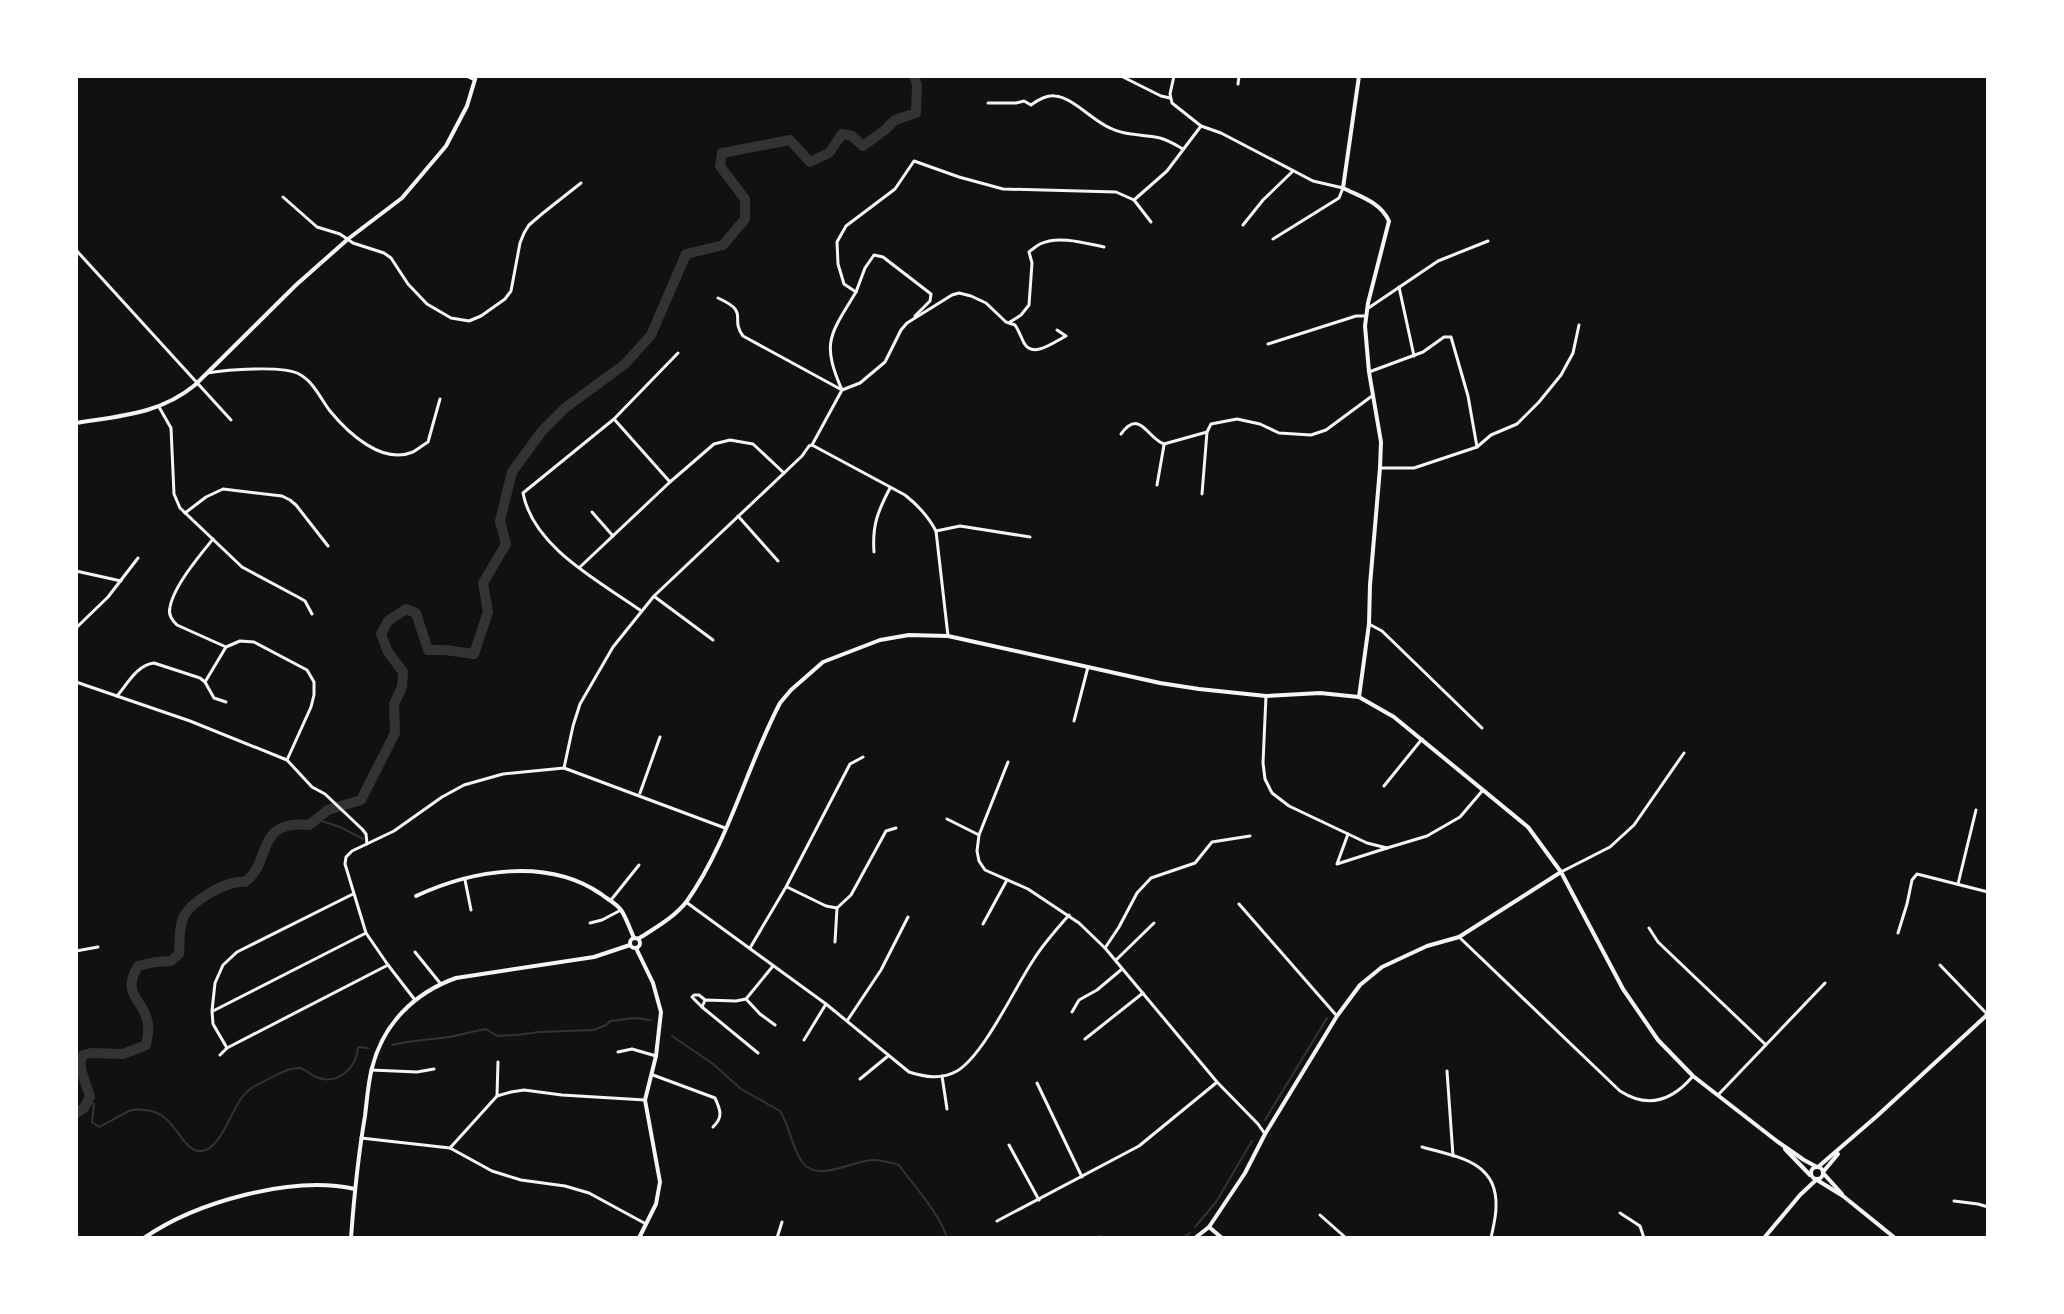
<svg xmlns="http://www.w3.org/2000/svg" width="2064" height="1314" font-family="Jost,sans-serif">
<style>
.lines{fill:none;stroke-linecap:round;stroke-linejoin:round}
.stream{stroke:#333;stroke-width:2}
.river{stroke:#333;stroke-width:10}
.minor{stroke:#f5f5f5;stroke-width:3}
.tertiary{stroke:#f5f5f5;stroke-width:4}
.secondary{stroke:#f5f5f5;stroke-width:4}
</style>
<rect width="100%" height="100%" fill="#111"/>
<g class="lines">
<!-- stream -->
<g class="stream">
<path d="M316,819L340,827L363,839"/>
<path d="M672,1036L713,1064L741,1089L780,1111C790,1126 791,1147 803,1163C819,1183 853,1160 874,1160C882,1160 891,1163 899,1165C914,1186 940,1214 947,1238"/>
<path d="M392,1045C411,1040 429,1040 449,1037C461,1035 474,1031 486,1029L497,1036L517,1035L539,1032L594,1030L606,1025L610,1021L635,1018L651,1020"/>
<path d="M88,1102L94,1104L92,1122L99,1127C108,1123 125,1112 132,1110C135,1109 142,1110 145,1110C177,1112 180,1152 201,1151C223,1150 232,1102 249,1090C257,1084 267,1080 276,1075C282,1072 292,1067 300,1068C305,1069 311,1075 316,1077C337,1086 357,1068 358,1047L368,1048"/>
<path d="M1265,1120L1327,1018"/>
<path d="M1195,1227L1216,1202L1252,1141"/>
<path d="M1097,1238L1100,1236L1107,1238"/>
<path d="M1183,1238L1190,1233"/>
</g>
<!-- river -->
<path class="river" d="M76,1113L84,1108L90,1097C87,1084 76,1066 83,1055L91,1053L123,1054L146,1045C147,1039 149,1031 148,1025C145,998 120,997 138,966L155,962L171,961L179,954C180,943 179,931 182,921C187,903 226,880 245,882C273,861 254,820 309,825L328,810L361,800L395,733L394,704L402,687L403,672L388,652L381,634L388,621L406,609L416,613L428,650H445L474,654L488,612L483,583L506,544L500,521L512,472L542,431L565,408L625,364L651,335L686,254L723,245L745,219V199L720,166L722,153L790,140L810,162L829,153L842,134L852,136L863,146L886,129L895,120L916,113L917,85L914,76"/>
<!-- minor -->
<g class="minor">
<path d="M466,76L475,80"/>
<path d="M1121,76L1161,96L1170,98"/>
<path d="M1174,76L1170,94L1172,103L1201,126L1221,133L1313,181L1343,188L1339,198L1273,239"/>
<path d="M1238,84L1239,76"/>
<path d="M988,103H1016L1024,101L1031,105C1038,100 1047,95 1055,96C1072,97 1093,121 1110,128C1125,136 1143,134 1160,138C1168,140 1176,145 1183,149"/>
<path d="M283,197L317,227L340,234L353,243L384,253L391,258L408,284L427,304L451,318L469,321L481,316L505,299L511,291L520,243L524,233L529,225L543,213L581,183"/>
<path d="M1151,222L1134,200L1167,171L1201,126"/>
<path d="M1243,225L1263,200L1292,172"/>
<path d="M76,250L231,420"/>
<path d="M1399,287L1414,356"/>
<path d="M856,292L865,268L874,255L883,257L931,294L930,301L915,316"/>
<path d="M718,298C751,313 729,317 743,336L842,390L860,383L885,362L901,330L907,323L952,295L959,293L971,296L986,303L1006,322L1015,325C1019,331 1021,337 1024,343C1033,359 1054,342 1066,336L1057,330"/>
<path d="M1367,309L1438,261L1488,241"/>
<path d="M1010,322L1021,315L1029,305L1032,263L1029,252C1033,249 1036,246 1040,244C1058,235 1085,243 1104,247"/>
<path d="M1268,344L1356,316H1366"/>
<path d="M1369,372L1423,352L1444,337H1451L1468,396L1477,447"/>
<path d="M207,373C226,370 282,365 299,374C314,382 320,398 330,411C348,433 382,465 413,452C418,449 423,445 428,442L440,399"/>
<path d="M159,407L171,428L174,494L180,508L242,567L298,597L305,601L312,614"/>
<path d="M614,419L670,482"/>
<path d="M1121,434C1140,408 1147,438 1164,444L1207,432"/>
<path d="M812,445L905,495C919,506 928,516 936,531L948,636"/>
<path d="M1380,468H1414L1477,447L1491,435L1517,424L1539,402L1561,375L1573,353L1579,325"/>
<path d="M1157,485L1164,445"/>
<path d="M1202,494L1207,432L1211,424L1237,419L1260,424L1279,433L1311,435L1326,430L1372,396"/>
<path d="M592,512L613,536"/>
<path d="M185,513L206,497L223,489L282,496L290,500L296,505L328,546"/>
<path d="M738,516L778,561"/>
<path d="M936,531L960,526L1030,537"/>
<path d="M213,539C199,556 174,586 170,607C168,615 172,620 177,625L226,647"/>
<path d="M874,552C872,525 878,511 890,488"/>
<path d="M580,567L670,482L714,444L730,440L753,444L784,473"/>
<path d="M76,571L121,581"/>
<path d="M655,597L713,640"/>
<path d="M640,610C599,581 533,547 523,493L614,419L678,353"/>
<path d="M1369,624L1382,631L1482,728"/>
<path d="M76,628L108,597L138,558"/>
<path d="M76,682L190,721L287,760L311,707L314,695V682L307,670L254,642L240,641L226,647L205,682"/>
<path d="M117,696C128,683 137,665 154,663L200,678L205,682L214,698L226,702"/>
<path d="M1266,696L1263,763L1265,779L1272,793L1289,806L1367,843L1387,848L1427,836L1460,817L1483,790"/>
<path d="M1074,721L1088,667"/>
<path d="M287,760L312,787L325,794L362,829L366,834L367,844"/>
<path d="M1008,762L979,835L977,851L979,861L985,870L1028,889L1079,923L1105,948L1217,1082L1258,1124L1265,1134"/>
<path d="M564,768L573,726L580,704L613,647L654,596L802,456L809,446L812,445L842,390C821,342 830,335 856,292L844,284L838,264L837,242L846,226L895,189L914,161L959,177L1003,189L1116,192L1134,200"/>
<path d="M1384,786L1422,739"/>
<path d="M640,793L660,737"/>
<path d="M947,819L979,835"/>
<path d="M1348,834L1337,864L1387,848"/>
<path d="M1561,872L1610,847L1634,825L1684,753"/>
<path d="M465,880L471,910"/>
<path d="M1958,884L1976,810"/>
<path d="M787,887L826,906L837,908L851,895L886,831L896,828"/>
<path d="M611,900L639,865"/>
<path d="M686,902L826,1004L909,1072C925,1077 941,1080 957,1071C984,1055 1015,987 1034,959C1044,943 1057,929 1069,915"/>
<path d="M1239,904L1336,1015"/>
<path d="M590,923L602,920L621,910"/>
<path d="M983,924L1007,880"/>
<path d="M1649,928L1658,942L1765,1044"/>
<path d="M1898,933L1907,904L1912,880L1917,874L1988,892"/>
<path d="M1459,937L1620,1091C1648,1109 1672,1101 1693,1076"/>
<path d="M835,942L837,908"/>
<path d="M750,948L786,887L850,764L863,757"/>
<path d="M1105,948L1119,927L1137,893L1151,878L1195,863L1212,842L1250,836"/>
<path d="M76,951L98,947"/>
<path d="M415,952L440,983"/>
<path d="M1116,960L1154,923"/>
<path d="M1940,965L1987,1014"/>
<path d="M746,999L760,1014L775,1025"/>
<path d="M415,1000L388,965L366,933L345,864L346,857L352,851L394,831L442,797L464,785L503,774L564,768L725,828"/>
<path d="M702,1007L692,997L694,995H699L704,999"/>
<path d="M213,1011L366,933"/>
<path d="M1072,1012L1079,1000L1097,990L1122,969"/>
<path d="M847,1021L881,970L908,917"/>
<path d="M1085,1039L1143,993"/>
<path d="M804,1040L826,1004"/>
<path d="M227,1048L213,1024L212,1011L215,983L223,965L237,952L353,894"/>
<path d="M618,1052L632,1049L656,1056"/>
<path d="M758,1053L702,1007L705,1000L736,1001L746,999L773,966"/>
<path d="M220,1055L227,1048L388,965"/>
<path d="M371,1070L417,1072L434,1069"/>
<path d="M1447,1071L1453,1156"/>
<path d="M653,1075L715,1098C721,1111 723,1117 713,1127"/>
<path d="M942,1076L947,1109"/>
<path d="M860,1079L888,1056"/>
<path d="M1037,1083L1082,1177"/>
<path d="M1718,1095L1825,983"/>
<path d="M497,1096L498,1062"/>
<path d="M361,1138L450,1148L492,1171L521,1180L565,1186L589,1193L646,1224"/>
<path d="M1009,1145L1039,1200"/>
<path d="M1422,1147C1457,1157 1498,1161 1496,1207C1496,1217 1493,1228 1491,1238"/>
<path d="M450,1148L497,1096L511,1092L524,1090L562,1095L645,1100"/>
<path d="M1954,1201L1978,1204L1988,1207"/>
<path d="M1620,1213L1640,1226L1644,1238"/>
<path d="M1320,1215L1346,1238"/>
<path d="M997,1221L1139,1146L1216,1083"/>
<path d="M777,1238L782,1222"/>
</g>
<!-- tertiary -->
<g class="tertiary">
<path d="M76,423C120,416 160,414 195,385L296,285L348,239L402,198L446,146L467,106L476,76"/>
<path d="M1359,697L1369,624L1370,585L1380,468L1381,442L1369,372L1365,326L1368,303L1389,221C1380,202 1361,197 1343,188L1359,76"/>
<path d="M416,896C472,870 547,857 601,894C607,899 616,903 621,910C626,917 630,929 634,938"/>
<path d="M636,948L653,983L661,1012L656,1056L645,1100L660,1182L656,1204L639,1238"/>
</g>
<!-- secondary -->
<g class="secondary">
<circle cx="635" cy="943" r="5"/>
<path d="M638,939C655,928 675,917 687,901C728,843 747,766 780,703L791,690L823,662L880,640L909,635L948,636L1160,683L1199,689L1266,696L1320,693L1359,697L1394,717L1528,827L1561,872L1623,989L1658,1040L1693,1076L1778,1142L1804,1160L1817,1167"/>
<path d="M1785,1149L1810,1175"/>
<circle cx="1817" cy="1173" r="6"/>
<path d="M1818,1167L1877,1116L1988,1014"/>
<path d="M1823,1172L1838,1154"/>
<path d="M1824,1174L1842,1194"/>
<path d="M1817,1180L1843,1196L1895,1238"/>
<path d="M1209,1227L1222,1238"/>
<path d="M144,1238C196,1202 292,1175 355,1189"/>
<path d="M351,1238C354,1197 358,1157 365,1116C367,1100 368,1083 372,1068C383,1024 414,993 456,978L594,957L630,945"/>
<path d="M1195,1238L1209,1227L1245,1173L1265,1134L1337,1016L1360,985L1382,967L1427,946L1459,937L1561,872"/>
<path d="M1764,1238L1800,1195L1816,1180"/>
</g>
</g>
<!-- border -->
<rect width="2064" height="1314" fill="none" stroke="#ffffff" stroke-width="156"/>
</svg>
